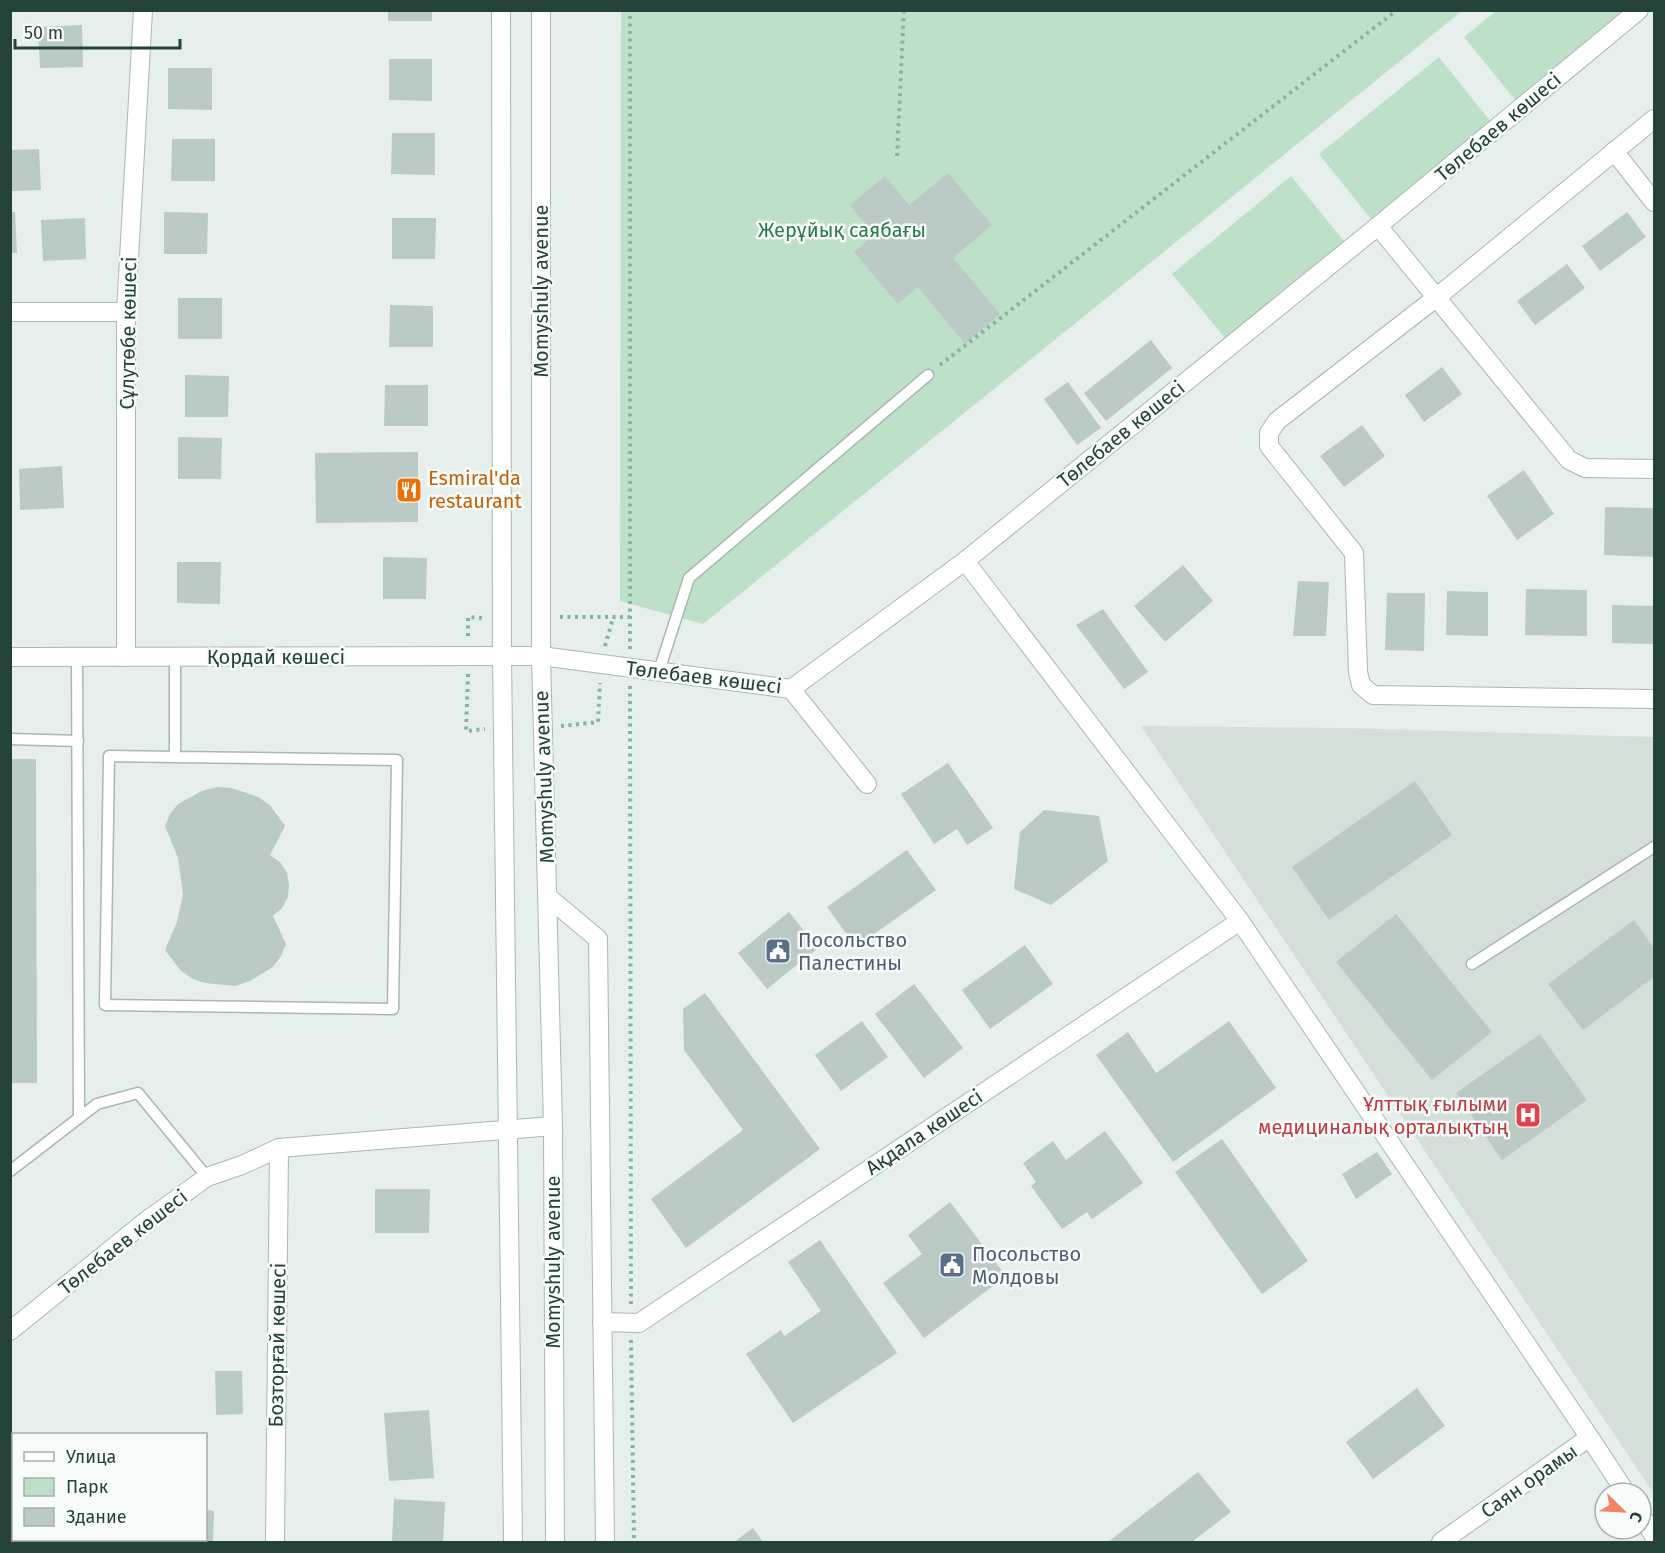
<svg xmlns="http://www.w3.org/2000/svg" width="1665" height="1553" font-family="'Fira Sans',sans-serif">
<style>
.built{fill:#d4dfda}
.green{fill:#bfe0c8}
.building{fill:#bbcac4}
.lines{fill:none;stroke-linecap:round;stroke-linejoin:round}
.service-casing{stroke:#a8b8b2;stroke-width:13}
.minor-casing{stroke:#a8b8b2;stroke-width:20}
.tertiary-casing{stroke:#a8b8b2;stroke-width:20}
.secondary-casing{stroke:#a4bbb3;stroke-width:20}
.path{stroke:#86b3a5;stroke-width:4;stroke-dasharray:3 4.5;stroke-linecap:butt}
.service{stroke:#fff;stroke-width:10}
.minor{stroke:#fff;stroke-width:18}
.tertiary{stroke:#fff;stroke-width:18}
.secondary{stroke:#fff;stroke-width:18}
.labels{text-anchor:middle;stroke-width:5;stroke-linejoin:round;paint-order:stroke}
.street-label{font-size:20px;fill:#24423a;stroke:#f7fbf9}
.park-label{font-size:20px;fill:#2d7a4b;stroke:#f7fbf9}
.food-label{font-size:20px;fill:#c56008;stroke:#f7fbf9;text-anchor:start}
.service-label{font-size:20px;fill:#4e5e75;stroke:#f7fbf9;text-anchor:start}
.health-label{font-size:20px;fill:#be3a42;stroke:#f7fbf9;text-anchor:end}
</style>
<rect width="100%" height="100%" fill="#e6efeb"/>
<!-- built -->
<path class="built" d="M1141,726L1345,728L1654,737V1494Z"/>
<!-- green -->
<g class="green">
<path d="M621,11H1462L703,624L620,601Z"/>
<path d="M1496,11H1627L1516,101L1464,37Z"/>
<path d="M1439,57L1491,122L1371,219L1319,154Z"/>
<path d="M1291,176L1344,241L1225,338L1172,274Z"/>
</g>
<!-- building -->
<g class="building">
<rect x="388" y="10" width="44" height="11"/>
<path d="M82,25L83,67L40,68L38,27Z"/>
<path d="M389,59H432V101L389,100Z"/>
<path d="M168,68H212V110L168,109Z"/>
<path d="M392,133H435V175L391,174Z"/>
<path d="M172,139H215V181H171Z"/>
<path d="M39,149L41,190L10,191V150Z"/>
<path d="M948,173L992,225L953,258L1000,314L965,344L918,287L898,304L854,252L874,235L850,205L885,176L909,205Z"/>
<path d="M10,212H15L17,253H10Z"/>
<path d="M164,212L208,213L207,254H164Z"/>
<path d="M1627,212L1646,237L1600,271L1582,246Z"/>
<path d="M85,218L86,259L43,261L41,220Z"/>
<path d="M392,218H436L435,259H392Z"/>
<path d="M1567,264L1585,288L1535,325L1517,301Z"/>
<rect x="178" y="298" width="44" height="41"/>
<path d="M390,305L433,306V347H389Z"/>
<path d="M1151,340L1172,368L1106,421L1084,393Z"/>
<path d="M1442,367L1462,394L1424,422L1405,395Z"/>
<path d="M185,375L229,376L228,417H185Z"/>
<path d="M1068,382L1101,428L1077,445L1044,399Z"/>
<path d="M385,385H428V426H384Z"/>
<path d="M1362,425L1385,456L1344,487L1320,456Z"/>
<path d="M178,437L222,438L221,479H178Z"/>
<path d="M418,452V522L316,523L315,453Z"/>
<path d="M62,466L64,508L20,510L19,469Z"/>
<path d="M1524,470L1554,514L1517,540L1487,496Z"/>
<path d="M1605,507L1654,508V557L1604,555Z"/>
<path d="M383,557L427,558L426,599H383Z"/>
<path d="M177,562H221L220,604L177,603Z"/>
<path d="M1183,565L1213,601L1165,642L1134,606Z"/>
<path d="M1298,581L1329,582L1326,636H1293Z"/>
<path d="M1526,589L1587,590V636L1525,635Z"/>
<path d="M1447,591L1488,592V636L1446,635Z"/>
<path d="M1387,593H1425L1424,651L1385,650Z"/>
<path d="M1612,605L1654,606V644L1612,643Z"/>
<path d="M1103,609L1148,672L1124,689L1076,625Z"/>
<path d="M10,759H36L37,1083H10Z"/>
<path d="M948,763L993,828L967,845L957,829L934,844L901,794Z"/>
<path d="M1415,781L1452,835L1329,920L1292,867Z"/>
<path d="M217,787L232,788L258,797L270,805L285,826L270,855L280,862L287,873L289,885L288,897L282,908L273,916L286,944L281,956L273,967L250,981L235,986L205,983L193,979L181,971L165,950L177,922L183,894L178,858L165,826L170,814L178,804L202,791Z"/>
<path d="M1044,810L1099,816L1108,861L1051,905L1014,889L1020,832Z"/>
<path d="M907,850L936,890L856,947L827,907Z"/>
<path d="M789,912L818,948L767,989L738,953Z"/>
<path d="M1396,914L1492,1032L1432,1080L1336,962Z"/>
<path d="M1634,920L1654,948V977L1583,1030L1548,984Z"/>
<path d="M1025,945L1053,984L990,1029L962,990Z"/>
<path d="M914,984L963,1048L924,1078L875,1014Z"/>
<path d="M705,993L820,1149L686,1248L651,1199L743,1130L684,1050L683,1009Z"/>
<path d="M862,1021L888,1057L841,1091L815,1055Z"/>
<path d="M1229,1021L1276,1088L1173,1162L1096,1055L1128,1032L1156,1073Z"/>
<path d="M1540,1034L1587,1100L1502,1160L1456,1093Z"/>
<path d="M1105,1131L1143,1183L1092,1219L1087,1212L1062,1229L1031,1186L1036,1182L1023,1163L1053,1141L1066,1160Z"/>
<path d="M1222,1139L1308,1261L1262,1294L1175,1172Z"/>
<path d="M1377,1152L1392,1174L1356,1199L1342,1174Z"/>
<path d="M375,1189H430L429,1233H375Z"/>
<path d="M950,1202L1006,1276L924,1338L883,1283L922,1254L908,1235Z"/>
<path d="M820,1240L897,1353L793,1423L746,1354L781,1330L784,1336L821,1311L788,1262Z"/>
<path d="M215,1371H242L243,1414L216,1415Z"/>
<path d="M1417,1388L1445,1426L1373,1479L1346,1442Z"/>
<path d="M429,1410L434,1478L389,1481L384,1413Z"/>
<path d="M1198,1472L1231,1512L1192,1542H1108Z"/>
<path d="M394,1499L445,1502L443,1542H392Z"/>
<path d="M206,1510L214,1511L213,1542H170V1540H206Z"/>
<path d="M12,1523H14V1540H61V1542H11Z"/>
<path d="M753,1528L763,1542H734Z"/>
</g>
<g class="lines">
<!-- service casing -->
<g class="service-casing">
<g id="service">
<path d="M77,657L79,1118"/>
<path d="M659,671L689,578L928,375"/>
<path d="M10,739L78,741"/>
<path d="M175,757L397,760L393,1009L105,1005L109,756L175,757V657"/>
<path d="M1472,964L1654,847"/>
<path d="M10,1171L97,1104L138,1093L207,1177"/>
</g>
</g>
<!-- minor casing -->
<g class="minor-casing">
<g id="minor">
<path d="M1654,119L1437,297L1277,421L1269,433V446L1354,553L1358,672L1361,685L1373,695L1654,699"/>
<path d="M1614,151L1654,202"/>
<path d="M1378,226L1569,460L1585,468L1654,469"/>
<path d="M10,312H126"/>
<path d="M965,561L1240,921L1592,1441"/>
<path d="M541,656L791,689L965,561L1378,226L1639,10"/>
<path d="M126,657V312L143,10"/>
<path d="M791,689L867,784"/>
<path d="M548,897L598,939L605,1542"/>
<path d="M602,1322L639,1323L1240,921"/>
<path d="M1641,1515L1654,1536"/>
<path d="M275,1542L279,1148"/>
<path d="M1441,1542L1587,1439L1592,1441L1626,1493"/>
</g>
</g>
<!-- tertiary casing -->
<g class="tertiary-casing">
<g id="tertiary">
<path d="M10,657L541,656"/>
<path d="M10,1331L146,1221L207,1177L242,1165L279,1148L553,1126"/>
</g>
</g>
<!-- secondary casing -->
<g class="secondary-casing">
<g id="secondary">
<path d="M501,10L502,656L513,1542"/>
<path d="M541,10V656L553,1126L555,1542"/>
</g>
</g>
<!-- path -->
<g class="path">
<path d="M897,156L904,10"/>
<path d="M940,365L1397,10"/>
<path d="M560,617H630"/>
<path d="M468,636V617L484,618"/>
<path d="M605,646L613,618"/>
<path d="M630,649V10"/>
<path d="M468,674L466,731L485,729"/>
<path d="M630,686L631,1306"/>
<path d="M561,726L598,722L600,683"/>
<path d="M631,1340L634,1542"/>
</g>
<!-- service -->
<use href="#service" class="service"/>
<!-- minor -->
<use href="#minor" class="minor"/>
<!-- tertiary -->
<use href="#tertiary" class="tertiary"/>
<!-- secondary -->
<use href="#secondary" class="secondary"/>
</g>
<!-- icons -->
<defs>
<g id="restaurant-square" transform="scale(1.35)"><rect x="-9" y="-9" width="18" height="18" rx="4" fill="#e8710a" stroke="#f7fbf9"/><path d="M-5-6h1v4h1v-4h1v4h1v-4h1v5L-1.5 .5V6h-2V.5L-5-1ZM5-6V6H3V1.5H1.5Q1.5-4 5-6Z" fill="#fff"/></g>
<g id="civic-square" transform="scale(1.35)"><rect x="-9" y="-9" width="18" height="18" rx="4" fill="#5c6f8a" stroke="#f7fbf9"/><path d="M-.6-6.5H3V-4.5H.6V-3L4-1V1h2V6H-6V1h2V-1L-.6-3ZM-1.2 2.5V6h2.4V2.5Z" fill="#fff"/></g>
<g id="hospital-square" transform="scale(1.35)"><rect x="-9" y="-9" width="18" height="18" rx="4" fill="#e0444e" stroke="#f7fbf9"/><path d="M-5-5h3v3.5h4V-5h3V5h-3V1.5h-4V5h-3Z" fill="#fff"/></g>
</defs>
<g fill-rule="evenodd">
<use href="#restaurant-square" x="409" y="490"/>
<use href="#civic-square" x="778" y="951"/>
<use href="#hospital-square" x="1528" y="1115"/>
<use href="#civic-square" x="952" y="1265"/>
</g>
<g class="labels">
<!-- street labels -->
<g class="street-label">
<text transform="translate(1498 127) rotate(-40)" y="7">Төлебаев көшесі</text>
<text transform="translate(541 291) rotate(-90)" y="7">Momyshuly avenue</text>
<text transform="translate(128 333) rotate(-89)" y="7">Сұлутөбе көшесі</text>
<text transform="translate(1121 434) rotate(-39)" y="7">Төлебаев көшесі</text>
<text x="276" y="664">Қордай көшесі</text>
<text transform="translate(704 677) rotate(7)" y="7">Төлебаев көшесі</text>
<text transform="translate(544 777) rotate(-92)" y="7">Momyshuly avenue</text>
<text transform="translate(924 1132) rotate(-34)" y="7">Ақдала көшесі</text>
<text transform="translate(123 1242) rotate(-38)" y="7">Төлебаев көшесі</text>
<text transform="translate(553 1262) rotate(-90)" y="7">Momyshuly avenue</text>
<text transform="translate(277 1345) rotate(-89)" y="7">Бозторғай көшесі</text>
<text transform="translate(1529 1481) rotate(-35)" y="7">Саян орамы</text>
</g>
<!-- park labels -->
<g class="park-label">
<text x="842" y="237">Жерұйық саябағы</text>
</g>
<!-- food labels -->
<g class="food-label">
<text x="428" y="485">Esmiral'da<tspan x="428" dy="23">restaurant</tspan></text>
</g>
<!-- service labels -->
<g class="service-label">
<text x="798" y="947">Посольство<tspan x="798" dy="23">Палестины</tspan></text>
<text x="972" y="1261">Посольство<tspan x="972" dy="23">Молдовы</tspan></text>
</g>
<!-- health labels -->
<g class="health-label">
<text x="1508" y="1111">Ұлттық ғылыми<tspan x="1508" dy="23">медициналық орталықтың</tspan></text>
</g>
</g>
<!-- border -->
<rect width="1665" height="1553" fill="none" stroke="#24423a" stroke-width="24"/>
<!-- legend -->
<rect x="12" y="1433" width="195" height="108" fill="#f7fbf9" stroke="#a3b1ad" stroke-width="1.5"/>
<rect x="24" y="1452" width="30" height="9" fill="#ffffff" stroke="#a3b1ad" stroke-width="1.5"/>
<text x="66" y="1463" font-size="18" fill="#24423a">Улица</text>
<rect x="24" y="1478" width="30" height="18" fill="#bfe0c8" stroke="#a3b1ad" stroke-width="1.5"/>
<text x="66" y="1493" font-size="18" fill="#24423a">Парк</text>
<rect x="24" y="1508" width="30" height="18" fill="#bbcac4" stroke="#a3b1ad" stroke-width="1.5"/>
<text x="66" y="1523" font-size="18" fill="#24423a">Здание</text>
<!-- north arrow -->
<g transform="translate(1623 1511) rotate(114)"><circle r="28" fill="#f7fbf9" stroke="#a3b1ad" stroke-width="1.5"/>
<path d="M0-4.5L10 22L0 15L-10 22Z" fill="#f4845f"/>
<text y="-9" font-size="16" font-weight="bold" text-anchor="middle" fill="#24423a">С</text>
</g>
<!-- scale -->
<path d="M15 39v9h165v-9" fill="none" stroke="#24423a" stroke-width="3"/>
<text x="24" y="39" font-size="18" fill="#24423a" stroke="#f7fbf9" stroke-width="4.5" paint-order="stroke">50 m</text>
</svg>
